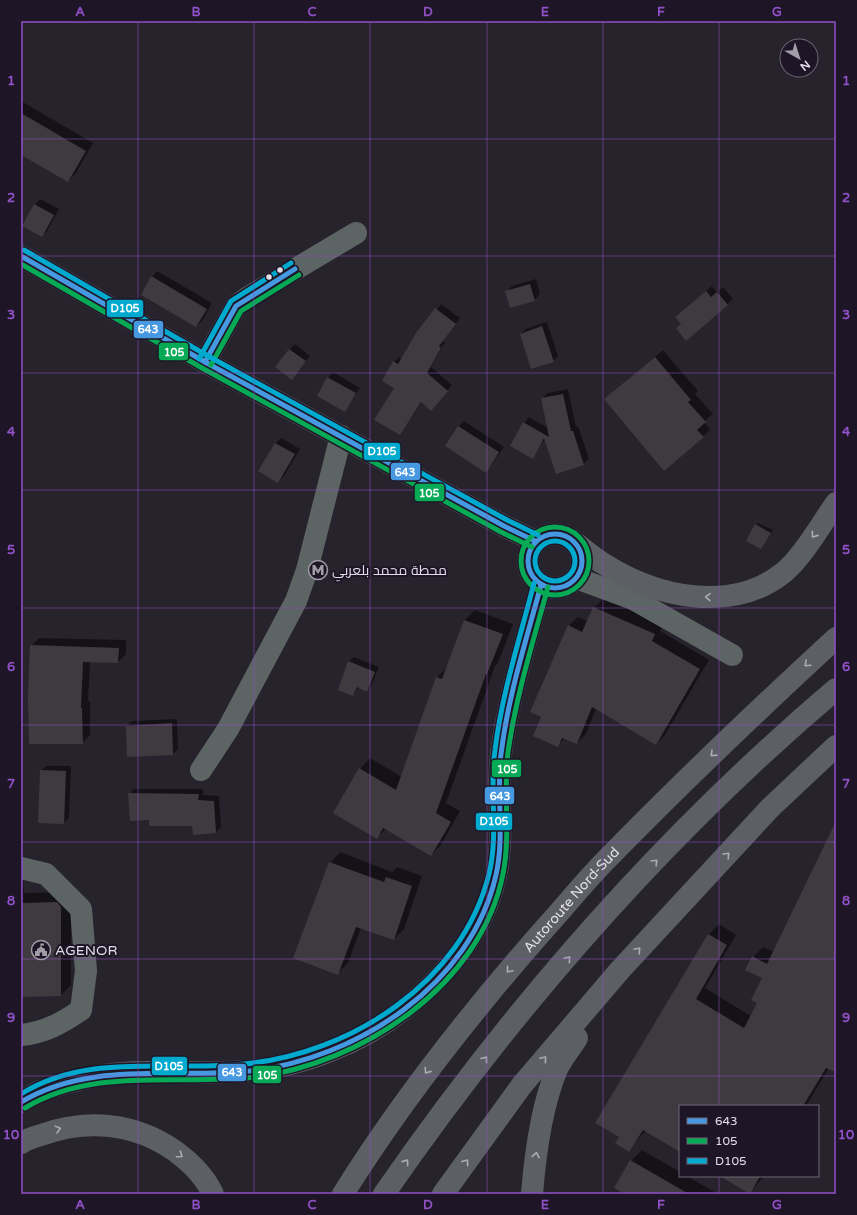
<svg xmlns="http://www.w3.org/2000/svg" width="857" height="1215" font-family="'Varela Round',Cairo,sans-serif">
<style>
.shadow{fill:#0007}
.building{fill:#3f3a40}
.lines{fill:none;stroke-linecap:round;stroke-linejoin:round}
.minor{stroke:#5d6464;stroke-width:22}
.major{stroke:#5e6468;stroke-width:22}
.highway{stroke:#5c6064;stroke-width:22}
.bus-1-casing{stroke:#1e1626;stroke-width:8}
.bus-2-casing{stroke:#1e1626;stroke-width:8}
.bus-3-casing{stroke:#1e1626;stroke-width:8}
.bus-1{stroke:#4699e1;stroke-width:5}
.bus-2{stroke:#06aa56;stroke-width:5}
.bus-3{stroke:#00a9ce;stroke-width:5}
.oneway{stroke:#adacb4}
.grid{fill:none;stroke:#9050c7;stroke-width:1;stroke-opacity:0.55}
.bus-dot{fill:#e3dee9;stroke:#1e1626;stroke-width:1.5}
.labels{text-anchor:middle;stroke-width:4;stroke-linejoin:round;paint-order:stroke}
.poi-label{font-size:14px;fill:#e3dee9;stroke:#1e1626;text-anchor:start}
.street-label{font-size:14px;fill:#e3dee9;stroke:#1e1626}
.line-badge{stroke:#1e1626;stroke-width:1.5}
.badge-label{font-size:11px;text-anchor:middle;font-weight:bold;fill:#fff}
.neatline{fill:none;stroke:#9050c7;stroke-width:1.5}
.grid-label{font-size:13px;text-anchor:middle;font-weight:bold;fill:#9050c7}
</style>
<rect width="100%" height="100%" fill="#27232c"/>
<!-- shadow -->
<g class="shadow">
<path d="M21,101L93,143L76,173L68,181L21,153Z"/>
<path d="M40,199L59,209L47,231L42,236L35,205Z"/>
<path d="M157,271L212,303L202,321L196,326L142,295L152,277Z"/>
<path d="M536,279L540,294L535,300L511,306L507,291L512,286Z"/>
<path d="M712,286L717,293L723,287L733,299L686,339L682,323L676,317Z"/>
<path d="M441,304L460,318L443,341L445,342L431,367L452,385L436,404L422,402L400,434L394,362L399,357L402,359Z"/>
<path d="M547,322L558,356L553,361L521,334L526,329Z"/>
<path d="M295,344L310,356L292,378L289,350Z"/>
<path d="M663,350L698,391L695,394L713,414L704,422L710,429L703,437L613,392Z"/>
<path d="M333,372L360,388L344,411L318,395L328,378Z"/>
<path d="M568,389L576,427L578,426L589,459L584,464L557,473L545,439L532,457L524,423L529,417L548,428L542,399L547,393Z"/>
<path d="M464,421L504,447L486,472L459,426Z"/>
<path d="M281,438L300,449L284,476L278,482L260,471L276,443Z"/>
<path d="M758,523L773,530L763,545L756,525Z"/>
<path d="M603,599L664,624L660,631L709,660L665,735L656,744L596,709L586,734L577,743L565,738L558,745L543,717L568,626L578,617L588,621L594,608Z"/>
<path d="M475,610L513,624L498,663L495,666L446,803L460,811L441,845L431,855L386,829L377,837L360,769L370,758L402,777L437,677L447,668L465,620Z"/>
<path d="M39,638L126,640V654L118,662H90L88,701H90V735L82,743L31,646Z"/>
<path d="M354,657L379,667L371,686L367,691L359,687L353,695L339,689L349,661Z"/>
<path d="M177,719L178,749L173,754L127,726L132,721Z"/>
<path d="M46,766H71L69,818L64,823L41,771Z"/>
<path d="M134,789H203V795L219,796L221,827L216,832L193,825L150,818L129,794Z"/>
<path d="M836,823V1071L829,1068L806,1106H680V1151L646,1130L628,1151L620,1137L708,935L719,924L736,935L705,988L751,1016L758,1002L763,978L753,957L763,947L774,952Z"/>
<path d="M340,852L392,872L397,867L422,876L404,929L394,939L361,928L348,963L337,974L330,863Z"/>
<path d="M21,868H23L24,893L68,892L71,896V985L61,995L21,996Z"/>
<path d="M642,1150L680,1172V1176H687L718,1194H626L631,1161Z"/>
<path d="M722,1176H764L750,1192Z"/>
</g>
<!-- building -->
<g class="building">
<path d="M21,113L86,151L68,182L21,155Z"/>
<path d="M34,204L54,215L42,237L22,226Z"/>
<path d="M151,276L207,309L196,327L141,295Z"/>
<path d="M530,284L535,301L510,308L505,291Z"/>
<path d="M706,291L711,297L717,292L728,305L686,341L676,328L681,324L675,317Z"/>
<path d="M435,308L456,324L439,346L441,348L427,373L448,391L431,411L421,402L400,435L374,420L394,388L382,381L393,361L398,364L416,333Z"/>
<path d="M542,326L554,362L531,369L520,334Z"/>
<path d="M289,349L306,361L292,380L275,367Z"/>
<path d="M655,357L691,400L688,402L706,422L697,430L704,437L664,471L604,399Z"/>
<path d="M327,377L356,393L345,412L317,396Z"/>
<path d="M563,394L571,431H573L584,465L556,474L544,438L533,459L510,446L523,422L549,437L541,398Z"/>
<path d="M458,426L499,452L486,473L445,446Z"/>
<path d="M275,443L295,454L278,483L258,471Z"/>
<path d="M755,524L771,533L761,549L746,541Z"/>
<path d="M593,607L655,634L652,641L700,669L656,745L592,707L577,744L562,738L558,747L533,736L541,717L530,712L568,625L582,632Z"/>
<path d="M464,620L503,634L487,674H486L436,813L451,822L431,856L383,828L377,839L333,813L359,768L396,790L436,677L442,679Z"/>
<path d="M30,645L119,648L118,663L83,662L81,708H82L83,744H29L28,698Z"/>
<path d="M348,661L375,672L367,692L357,687L353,696L338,690Z"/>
<path d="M172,723L173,755L127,757L126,726Z"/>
<path d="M40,770L66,771L64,824L38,823Z"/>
<path d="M128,793L199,794L198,800L214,801L216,833L193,835L192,826H149V820L130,821Z"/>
<path d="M836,821V1072L826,1068L803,1106H680V1152L643,1130L629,1152L615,1143L619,1137L595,1123L708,934L727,945L696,999L744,1028L757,1003L751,1000L762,978L745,970L752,956L767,964Z"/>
<path d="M329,862L384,882L386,877L412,886L394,940L356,927L338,975L293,958Z"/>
<path d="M57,902L61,907V996L21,997V903Z"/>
<path d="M630,1160L689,1194H624L614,1188Z"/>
<path d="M720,1176H760L750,1194Z"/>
</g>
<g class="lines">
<!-- minor -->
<g class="minor">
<path d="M205,362L236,306L247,298L356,233"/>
<path d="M576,578L633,599L732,655"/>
<path d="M201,770L228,729L296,601L307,570L341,436"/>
<path d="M21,868L46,874L81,909L86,971L81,1010C62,1023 44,1033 21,1035"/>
</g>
<!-- major -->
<g class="major">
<path d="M21,256L205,362L504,526L535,541"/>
<circle cx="555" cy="561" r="27"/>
<path d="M21,1102C28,1098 36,1092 44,1090C76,1079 113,1072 146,1072C183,1071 218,1075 255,1070C280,1067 306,1061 330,1051C403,1023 480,954 496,875C505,835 496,794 501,754C508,697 527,640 541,585"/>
</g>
<!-- highway -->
<g class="highway">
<path d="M577,544C586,551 595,559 604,564C656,597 731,614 783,573C802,558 822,523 836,503"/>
<path d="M21,1143C27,1139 34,1137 41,1135C87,1118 135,1123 175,1151C190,1162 205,1177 213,1194"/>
<path id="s1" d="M343,1194C403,1098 472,1011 547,926C567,904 586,880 607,859C681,783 758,710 836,638"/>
<path d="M384,1194C512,1009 664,835 836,689"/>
<path d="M443,1194L522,1085L620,970L770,808L836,746"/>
<path d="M532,1194C535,1156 542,1105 557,1069C562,1058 571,1048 577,1038"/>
</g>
<!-- bus-1 casing -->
<g class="bus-1-casing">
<g id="bus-1">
<path d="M21,256L205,362L504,526L535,541"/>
<path d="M205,362L236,306L295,269"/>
<circle cx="555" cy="561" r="27"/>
<path d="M21,1102C91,1060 173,1079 250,1071C357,1059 471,985 496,875C505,835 496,794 501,754C508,696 526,641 541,585"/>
</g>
</g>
<!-- bus-2 casing -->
<g class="bus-2-casing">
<g id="bus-2">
<path d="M21,264L202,368L501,532L532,547"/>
<path d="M211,365L241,311L299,275"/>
<circle cx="555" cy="561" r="34"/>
<path d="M25,1108C95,1066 178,1086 255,1077C362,1064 481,985 503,874C511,834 503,793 508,752C516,696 533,642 548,587"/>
</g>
</g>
<!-- bus-3 casing -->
<g class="bus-3-casing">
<g id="bus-3">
<path d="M24,250L208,356L507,520L538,535"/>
<path d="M199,359L231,301L291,263"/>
<circle cx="555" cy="561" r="20"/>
<path d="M21,1094C88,1052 170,1072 244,1064C350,1054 462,983 489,874C499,833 489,791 495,750C502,693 520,638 534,583"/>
</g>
</g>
<!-- bus-1 -->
<use href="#bus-1" class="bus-1"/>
<!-- bus-2 -->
<use href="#bus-2" class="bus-2"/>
<!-- bus-3 -->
<use href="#bus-3" class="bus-3"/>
</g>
<!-- one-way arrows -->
<defs><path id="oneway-chevron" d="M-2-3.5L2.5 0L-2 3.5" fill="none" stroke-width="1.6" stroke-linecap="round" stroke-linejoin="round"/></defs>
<g class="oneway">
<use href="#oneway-chevron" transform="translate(814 535) rotate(125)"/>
<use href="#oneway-chevron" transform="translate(708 597) rotate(-178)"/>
<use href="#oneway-chevron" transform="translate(807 664) rotate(137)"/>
<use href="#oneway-chevron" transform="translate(713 754) rotate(136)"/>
<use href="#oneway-chevron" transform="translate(727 855) rotate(-47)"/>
<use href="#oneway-chevron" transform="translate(655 862) rotate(-46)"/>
<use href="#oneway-chevron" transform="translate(638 950) rotate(-47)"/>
<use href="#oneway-chevron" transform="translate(568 959) rotate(-49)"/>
<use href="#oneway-chevron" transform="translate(509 970) rotate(130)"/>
<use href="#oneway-chevron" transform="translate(485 1059) rotate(-52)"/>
<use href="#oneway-chevron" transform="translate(544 1059) rotate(-50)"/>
<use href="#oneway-chevron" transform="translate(427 1071) rotate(125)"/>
<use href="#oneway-chevron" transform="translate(58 1129) rotate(-15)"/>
<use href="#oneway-chevron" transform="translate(180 1155) rotate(35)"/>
<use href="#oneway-chevron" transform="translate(536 1155) rotate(-80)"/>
<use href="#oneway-chevron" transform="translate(406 1162) rotate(-55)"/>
<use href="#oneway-chevron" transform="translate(466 1162) rotate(-54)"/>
</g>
<!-- grid -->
<path class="grid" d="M138,21V1194M254,21V1194M370,21V1194M487,21V1194M603,21V1194M719,21V1106M21,139H836M21,256H836M21,373H836M21,490H836M21,608H836M21,725H836M21,842H836M21,959H836M21,1076H836M719,1176V1194"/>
<!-- icons -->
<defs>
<g id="metro-ring" transform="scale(1)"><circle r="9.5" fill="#1e1626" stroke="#a19da7" stroke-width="1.5"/><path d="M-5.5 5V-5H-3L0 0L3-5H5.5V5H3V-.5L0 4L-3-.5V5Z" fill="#a19da7"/></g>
<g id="civic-ring" transform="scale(1)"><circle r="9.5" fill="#1e1626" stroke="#a19da7" stroke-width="1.5"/><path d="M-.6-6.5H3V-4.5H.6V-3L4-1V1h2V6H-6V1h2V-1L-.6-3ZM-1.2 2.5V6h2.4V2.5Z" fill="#a19da7"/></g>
</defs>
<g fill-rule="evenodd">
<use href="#metro-ring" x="318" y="570"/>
<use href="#civic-ring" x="41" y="950"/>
</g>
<!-- markers -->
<g class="bus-dot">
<circle cx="280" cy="270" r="3.5"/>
<circle cx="269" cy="277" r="3.5"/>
</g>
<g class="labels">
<!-- poi labels -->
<g class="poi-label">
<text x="332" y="575">محطة محمد بلعربي</text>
<text x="55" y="955">AGENOR</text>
</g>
<!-- street labels -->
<g class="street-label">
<text dy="5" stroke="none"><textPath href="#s1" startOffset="373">Autoroute Nord-Sud</textPath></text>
</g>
</g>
<g class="line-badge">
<rect x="106" y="299" width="38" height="19" rx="4" fill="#00a9ce"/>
<rect x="133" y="320" width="31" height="19" rx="4" fill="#4699e1"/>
<rect x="158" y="342" width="31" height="19" rx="4" fill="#06aa56"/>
<rect x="363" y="442" width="38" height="19" rx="4" fill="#00a9ce"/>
<rect x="390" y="462" width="31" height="19" rx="4" fill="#4699e1"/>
<rect x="414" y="483" width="31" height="19" rx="4" fill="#06aa56"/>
<rect x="491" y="759" width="31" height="19" rx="4" fill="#06aa56"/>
<rect x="484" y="786" width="31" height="19" rx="4" fill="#4699e1"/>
<rect x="475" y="812" width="38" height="19" rx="4" fill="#00a9ce"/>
<rect x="151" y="1056" width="37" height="20" rx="4" fill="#00a9ce"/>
<rect x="217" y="1063" width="30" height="19" rx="4" fill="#4699e1"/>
<rect x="252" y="1065" width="30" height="19" rx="4" fill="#06aa56"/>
</g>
<g class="badge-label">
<text x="125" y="312">D105</text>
<text x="148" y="333">643</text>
<text x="174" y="356">105</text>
<text x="382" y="455">D105</text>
<text x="405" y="476">643</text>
<text x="429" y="497">105</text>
<text x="507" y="773">105</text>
<text x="500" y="800">643</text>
<text x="494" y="825">D105</text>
<text x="169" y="1070">D105</text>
<text x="232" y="1076">643</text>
<text x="267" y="1079">105</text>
</g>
<!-- border -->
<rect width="857" height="1215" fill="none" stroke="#1e1626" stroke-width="44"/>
<!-- legend -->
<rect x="679" y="1105" width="140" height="72" fill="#1e1626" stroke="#6d6674"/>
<rect x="687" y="1118" width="20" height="6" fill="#4699e1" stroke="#6d6674"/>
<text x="715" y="1125" font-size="12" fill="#e3dee9">643</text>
<rect x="687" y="1138" width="20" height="6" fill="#06aa56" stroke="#6d6674"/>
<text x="715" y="1145" font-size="12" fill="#e3dee9">105</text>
<rect x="687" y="1158" width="20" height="6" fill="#00a9ce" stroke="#6d6674"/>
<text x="715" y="1165" font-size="12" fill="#e3dee9">D105</text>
<!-- north arrow -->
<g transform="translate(799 58) rotate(141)"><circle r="19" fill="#1e1626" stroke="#6d6674"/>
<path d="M0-3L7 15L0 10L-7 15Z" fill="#a19da7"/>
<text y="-6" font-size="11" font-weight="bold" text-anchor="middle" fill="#e3dee9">N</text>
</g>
<rect x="22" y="22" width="813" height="1171" class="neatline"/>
<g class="grid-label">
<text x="80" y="16">A</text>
<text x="196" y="16">B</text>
<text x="312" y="16">C</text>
<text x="428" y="16">D</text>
<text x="545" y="16">E</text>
<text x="661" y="16">F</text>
<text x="777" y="16">G</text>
<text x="11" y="85">1</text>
<text x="846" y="85">1</text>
<text x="11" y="202">2</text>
<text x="846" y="202">2</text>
<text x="11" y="319">3</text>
<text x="846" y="319">3</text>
<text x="11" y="436">4</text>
<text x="846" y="436">4</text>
<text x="11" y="554">5</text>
<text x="846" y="554">5</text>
<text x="11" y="671">6</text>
<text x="846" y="671">6</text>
<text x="11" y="788">7</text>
<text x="846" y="788">7</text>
<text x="11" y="905">8</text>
<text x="846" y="905">8</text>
<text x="11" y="1022">9</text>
<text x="846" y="1022">9</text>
<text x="11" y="1139">10</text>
<text x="846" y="1139">10</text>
<text x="80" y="1209">A</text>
<text x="196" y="1209">B</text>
<text x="312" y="1209">C</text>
<text x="428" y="1209">D</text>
<text x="545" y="1209">E</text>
<text x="661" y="1209">F</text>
<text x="777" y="1209">G</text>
</g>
</svg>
